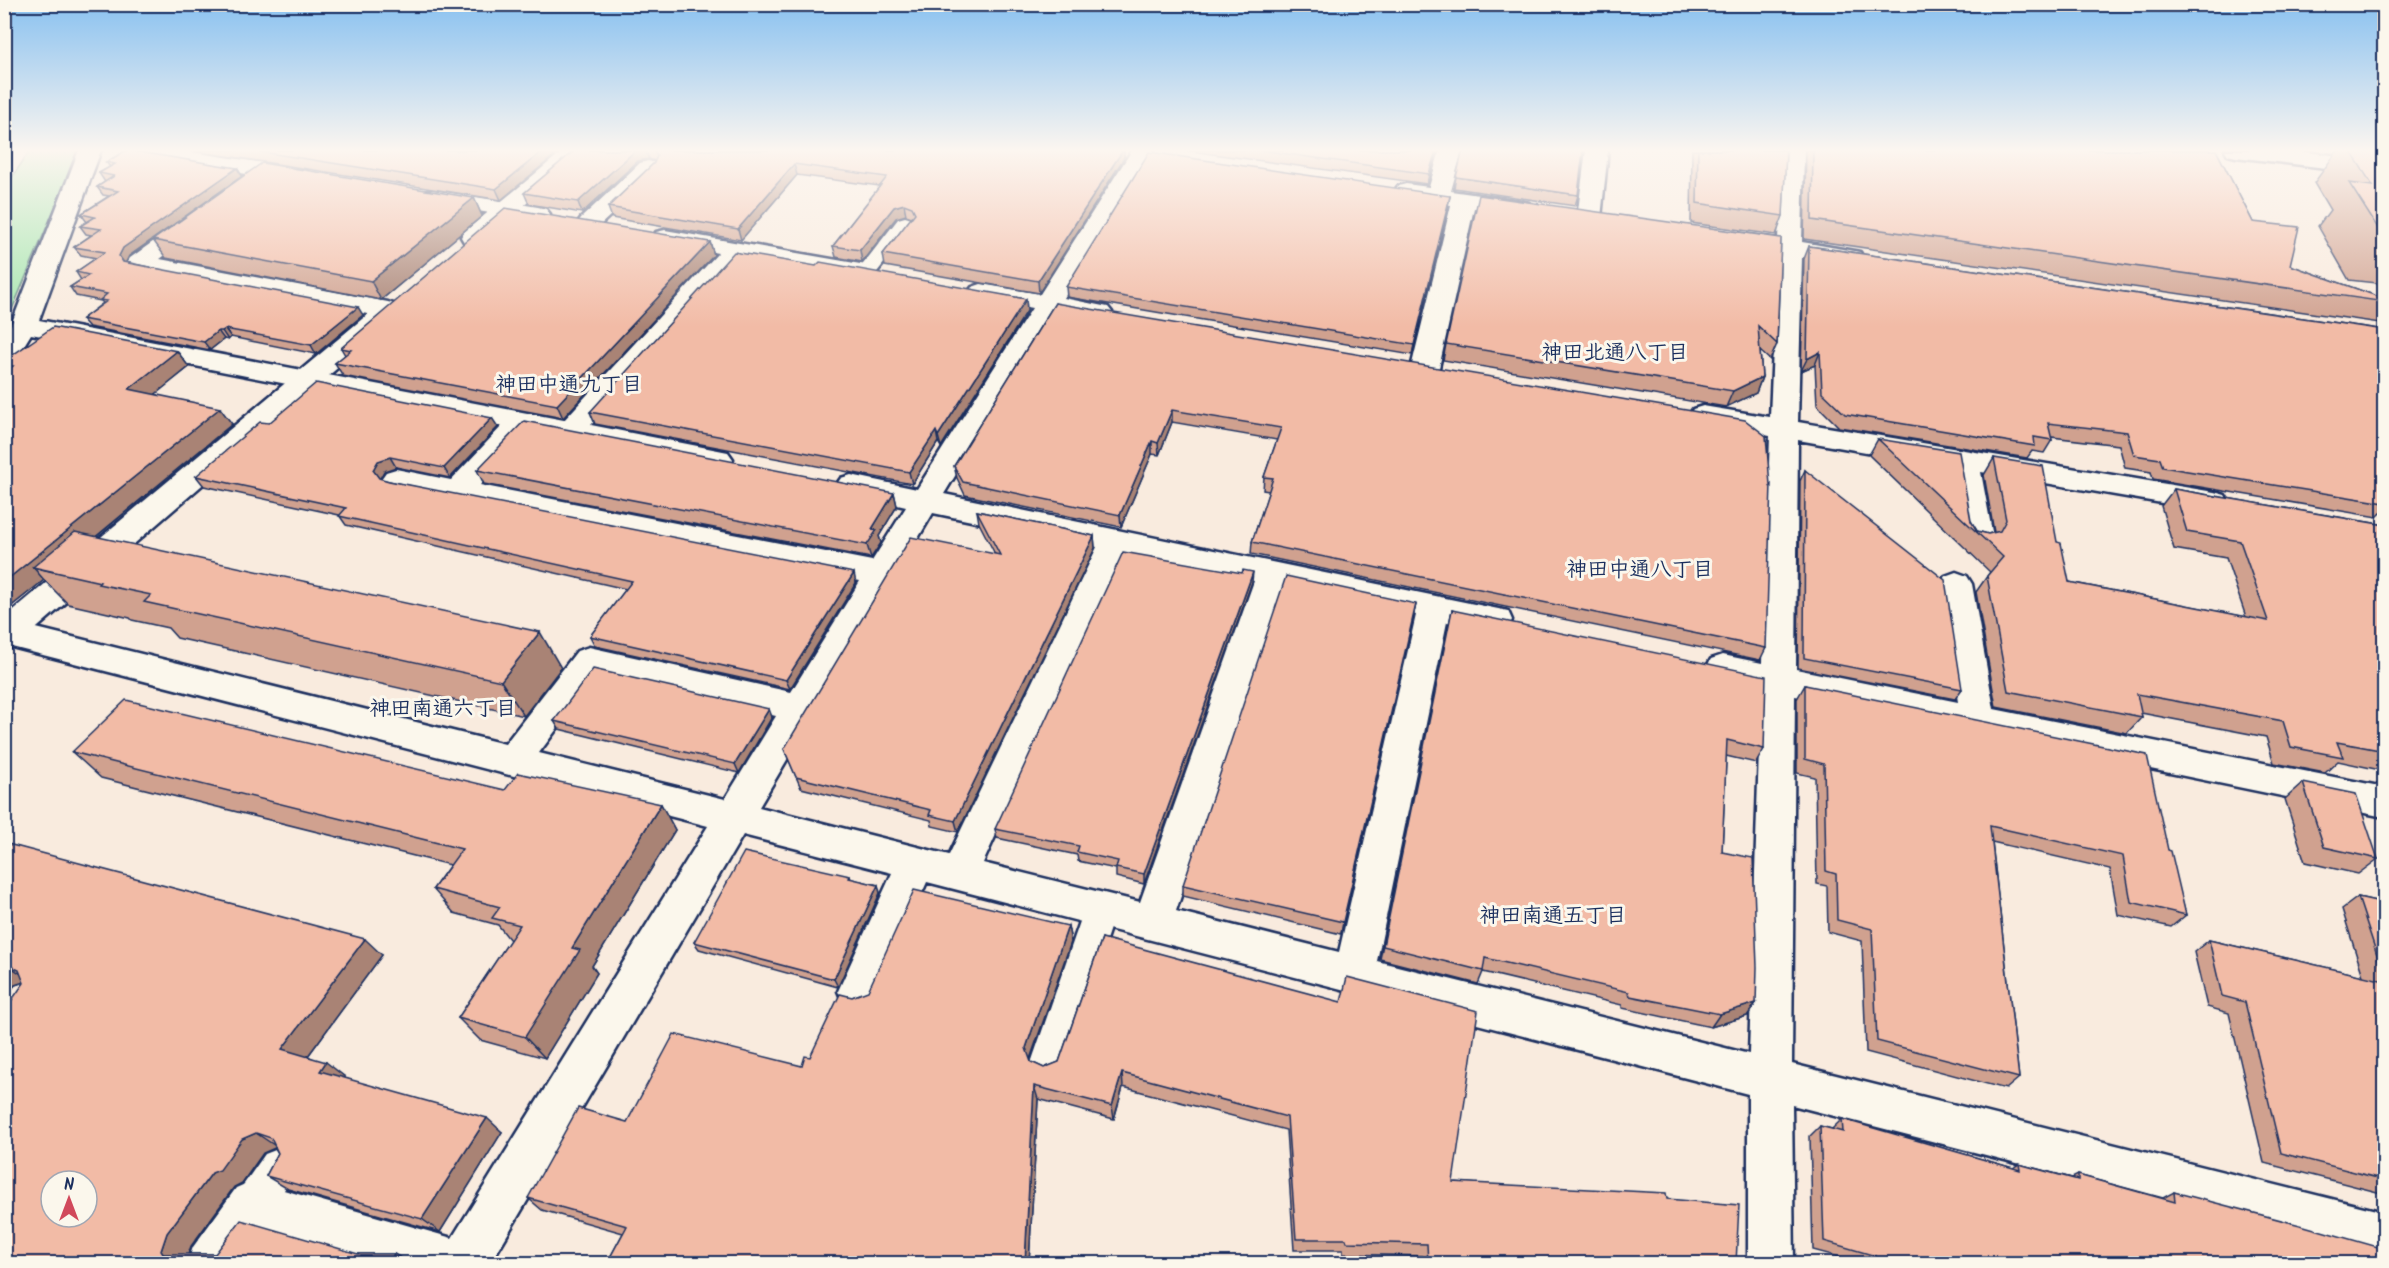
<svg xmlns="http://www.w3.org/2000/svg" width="2389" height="1268" font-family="Kalam,'Klee One',sans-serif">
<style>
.green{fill:#a5e6af;stroke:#608a86;stroke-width:1.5}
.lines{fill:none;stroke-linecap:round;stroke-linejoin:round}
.service-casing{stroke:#1b2f5e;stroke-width:5}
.minor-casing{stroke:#1b2f5e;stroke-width:5}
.tertiary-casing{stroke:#1b2f5e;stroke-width:5}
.trunk-casing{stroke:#1b2f5e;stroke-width:5}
.service{fill:#fbf7ec;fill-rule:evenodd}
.minor{fill:#fbf7ec;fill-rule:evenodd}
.tertiary{fill:#fbf7ec;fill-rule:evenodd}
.trunk{fill:#fbf7ec;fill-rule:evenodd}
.wall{fill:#d0a18f;stroke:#1b2f5e;stroke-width:1.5}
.shaded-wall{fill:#a98374;stroke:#1b2f5e;stroke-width:1.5}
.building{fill:#f2bba6;stroke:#1b2f5e;stroke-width:1.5;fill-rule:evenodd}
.labels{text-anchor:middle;stroke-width:6;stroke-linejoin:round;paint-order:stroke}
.neighbourhood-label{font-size:21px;font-weight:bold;fill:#1b2f5e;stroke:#fbf7ec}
</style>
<rect width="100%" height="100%" fill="#f9ebde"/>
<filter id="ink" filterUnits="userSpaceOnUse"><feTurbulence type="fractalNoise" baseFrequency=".0167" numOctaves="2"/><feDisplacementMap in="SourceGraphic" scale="12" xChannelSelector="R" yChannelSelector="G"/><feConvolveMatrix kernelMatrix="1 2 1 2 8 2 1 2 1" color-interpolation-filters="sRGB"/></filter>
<g filter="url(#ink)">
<!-- green -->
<path class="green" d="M30,150H79L5,326V188Z"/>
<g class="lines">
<!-- service casing -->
<g class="service-casing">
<g id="service">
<path d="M905,217L912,219L915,223L912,227L874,276H860L857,272L860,268L898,219Z"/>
<path d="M1100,896L1111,900L1116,910L1065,1063L1060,1075L1048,1080L1036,1075L1031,1063L1084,910L1089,900Z"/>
<path d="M278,1149L291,1154L296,1167L291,1180L265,1217L252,1223L239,1217L233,1204L239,1191L265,1154Z"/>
</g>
</g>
<!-- minor casing -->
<g class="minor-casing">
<g id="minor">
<path d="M79,150H101L39,320L564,420L718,253L656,242L653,237L656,232L665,230L872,266L875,271L872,276L863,278L741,257L591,425L728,452L733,459L728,466L718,469L530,432L480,485L872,561L906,507L841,492L836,485L841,478L851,475L917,489L1032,308L972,297L968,292L972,287L981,284L1040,294L1132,150H1154L1064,298L1108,307L1112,312L1108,317L1099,320L1055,312L944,494L1508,611L1512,620L1508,629L1496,632L1447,622L1377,961L1749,1054L1761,689L1711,677L1706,668L1711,659L1723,655L1762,663L1770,436L1703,424L1693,421L1689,415L1693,409L1703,406L1770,417L1777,254L1726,245L1723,240L1726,235L1735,233L1778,239L1782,150H1804L1802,242L1860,252L1863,257L1860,262L1851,264L1802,257L1798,422L2214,492L2225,495L2229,502L2225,509L2214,512L1981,472L1993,537L1989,545L1978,548L1967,545L1963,537L1951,467L1798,440L1796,669L1958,702L1940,584L1945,576L1956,572L1967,576L1972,584L1994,709L2384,787V817L1795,696L1792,1064L2384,1212V1258L1792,1105L1794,1264H1748V1094L927,882L872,1005L858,1010L844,1005L838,991L892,873L743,835L490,1264H378L262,1230L238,1264H187L193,1247L236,1188L252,1181L452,1238L708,826L4,645V620L505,744L577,651L589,647L791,692L860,581L396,489L386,486L381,479L386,472L396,469L451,480L502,426L31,334L13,363L4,365V335L11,325ZM933,513L1097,547L949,855L759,807ZM1125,553L1254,581L1140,902L983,863ZM1284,587L1416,615L1339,952L1176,911ZM597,675L776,716L725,799L539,753Z"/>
<path d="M126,150H178L298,168L306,170L309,175L306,180L298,182L137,157L129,155Z"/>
<path d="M1440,150H1462L1451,191L1521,201L1529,203L1533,208L1529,213L1521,215L1474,208L1439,368L1435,374L1425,376L1415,374L1411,368L1451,205L1398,196L1394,191L1398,186L1406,184L1429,187Z"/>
<path d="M1586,150H1608L1601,218L1597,223L1589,225L1581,223L1577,218Z"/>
<path d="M648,161L656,163L659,168L656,173L597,228L589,230L581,228L577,223L581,218L640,163Z"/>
<path d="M432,190L538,207L546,209L550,214L546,219L538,221L424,202L420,197L424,192Z"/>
<path d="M196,215L204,217L208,222L204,227L160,259L388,302L397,305L401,310L397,315L388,318L130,268L127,263L130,258L188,217Z"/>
</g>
</g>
<!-- tertiary casing -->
<g class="tertiary-casing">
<g id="tertiary">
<path d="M564,150H588L482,242L473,244L464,242L461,237L464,232Z"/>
<path d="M377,312L386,314L390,320L386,326L16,646L4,649V618L368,314Z"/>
</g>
</g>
<!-- trunk casing -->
<g class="trunk-casing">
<path id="trunk" d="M2225,150H2288L2384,161V175L2236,157L2228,155Z"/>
</g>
<!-- service -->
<use href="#service" class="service"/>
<!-- minor -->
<use href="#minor" class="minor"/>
<!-- tertiary -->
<use href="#tertiary" class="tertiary"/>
<!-- trunk -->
<use href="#trunk" class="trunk"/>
</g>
<!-- wall -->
<g class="wall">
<path d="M189,150H561L501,200Z"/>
<path d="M575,150H1124V158L1039,293L885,266L883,254L912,217L906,215L896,218L862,262L836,257L833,246L880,186L797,175L741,240L612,218L608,207L654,163L655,161L649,159L638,161L582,213L529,204L524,193Z"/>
<path d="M1184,150H1438L1427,184Z"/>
<path d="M1692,150H1786L1783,216L1776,235L1691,223Z"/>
<path d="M1806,150H2216L2253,222L2290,265L2385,299V317L2380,323L1804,239Z"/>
<path d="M2338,150H2385V284L2349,280L2318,226L2330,210L2314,183Z"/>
<path d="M106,162L237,168L242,176L129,256L126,262L363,315L316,354L231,337L228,340L224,339L210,350L89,327L82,319L103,303L101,301L76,296L70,287L81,280L76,272L96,258L81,255L74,247L91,235L86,234L80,226L87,222L81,214L109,196L103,195L97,187L105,182L99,173L110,167Z"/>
<path d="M1456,177L1578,195L1575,206L1454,188Z"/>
<path d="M1450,196L1412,355L1067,297L1066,287Z"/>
<path d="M474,198L482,216L381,300L166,258L153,240Z"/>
<path d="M1781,238L1777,344L1770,360L1760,351L1762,377L1756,393L1726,407L1443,360L1446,344Z"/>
<path d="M710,242L714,255L563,418L343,376L335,363L345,355L341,348Z"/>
<path d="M1809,246L2385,330V513H2381L2377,517L2153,479L2151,472L2125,468L2119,445L2051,437L2052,440L2044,453L2032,451L2027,458L1839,427L1817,405L1815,365L1801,371L1804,259Z"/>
<path d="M816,266L1026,299L1027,311L941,447L938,442L912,484L595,424L590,412Z"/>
<path d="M1055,303L1766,648L1760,660L1251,554L1252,542L1269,491L1263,490L1264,477L1277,440L1172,422L1159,455L1152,454L1121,527L965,495L957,478L954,466Z"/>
<path d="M177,351L189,367L155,394L232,424L96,537L561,668L524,716L177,638L168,628L132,620L130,618L68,604L44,580L4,612L7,371L4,368V361Z"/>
<path d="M498,427L450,478L396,467L384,471L380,479L856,583L790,689L595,646L590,636L626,589L346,525L339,515L204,486L196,476Z"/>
<path d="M1878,439L1971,521L1977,531L1988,534L1994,532L1984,475L1994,458L2057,542L2069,582L2246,617L2226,558L2174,549L2161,506L2174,489L2385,525V771L2338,761L2325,773L2274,763L2266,737L2141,713L2142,717L2127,733L1996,707L1976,592L1990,572L1869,455Z"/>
<path d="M477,470L894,493L897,506L879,536L881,543L871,558L484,484Z"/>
<path d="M1805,470L1962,689L1955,699L1798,668L1800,481Z"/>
<path d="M977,511L1094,536L1095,548L958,832L932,826L931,820L801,788L784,749L995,554L979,523Z"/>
<path d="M1252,582L1144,884L1116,877V869L1078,861L1077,855L997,838L995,829Z"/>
<path d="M1416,604L1341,934L1183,896V885Z"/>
<path d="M1452,610L1764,749L1756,763L1726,756L1722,852L1756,1003L1747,1016L1711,1027L1622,1008V1005L1483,972L1478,984L1380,959Z"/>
<path d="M1805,685L2168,850L2186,915L2171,927L2118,915L2110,869L1992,842L2019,1078L2006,1089L1866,1052L1862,941L1828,932L1827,886L1817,884L1815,777L1797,773V699Z"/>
<path d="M772,717L739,773L559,729L554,721Z"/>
<path d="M72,752L661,804L675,830L592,966L597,973L545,1058L480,1040L458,1018L510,940L498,925L454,913L433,889L450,865L101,778Z"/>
<path d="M2303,783L2378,859L2358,874L2305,862L2285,799Z"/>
<path d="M4,843L382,955L308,1056L345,1077L344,1078L502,1132L440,1232L288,1189L266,1176L278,1153L275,1148L263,1153L242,1183L234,1187L191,1246L188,1254H394L409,1263H4L6,1010L24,983V982L15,985L4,998Z"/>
<path d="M850,876L851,879L878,885L880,893L838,987L699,949L694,942Z"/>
<path d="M2358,897L2385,903V1194L2264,1163L2229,1013L2207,1007L2194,952L2209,940L2363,976L2342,909Z"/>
<path d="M1068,926L1071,942L1030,1060L1031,1062L1044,1068L1059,1062L1102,938L1453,1182L1667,1199L1736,1263H1422V1256L1343,1254V1250H1294L1286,1130L1123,1087L1114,1119L1038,1099L1029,1263H607L623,1233L542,1210L528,1198L627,1122L802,1066L810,1057L852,997Z"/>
<path d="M1842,1119L2013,1168L2019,1164L2072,1178L2078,1175L2163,1198L2174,1192L2385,1263H1862L1813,1250L1810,1136L1820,1126L1832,1129Z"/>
</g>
<!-- shaded-wall -->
<g class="shaded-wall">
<path d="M544,150H561L501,200L496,189Z"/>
<path d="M639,150H645L649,159L638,161L582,213L578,202L635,151Z"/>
<path d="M1123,150H1124V158L1039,293L1038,281Z"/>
<path d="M1436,150H1438L1427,184L1429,174Z"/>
<path d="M794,164L797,175L741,240L738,229Z"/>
<path d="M237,168L242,176L129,256L125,264L119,256L123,248Z"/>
<path d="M1450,196L1448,206L1412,355L1414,345Z"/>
<path d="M474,198L482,216L381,300L371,281Z"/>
<path d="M904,204L906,215L896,218L862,262L860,250L894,207Z"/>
<path d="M710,242L714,255L563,418L557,405Z"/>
<path d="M1026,299L1027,311L941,447L938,436Z"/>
<path d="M358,307L363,315L316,354L311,345Z"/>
<path d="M225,329L231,337L228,340L222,331Z"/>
<path d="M218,331L224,339L210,350L204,342Z"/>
<path d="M177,351L189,367L142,405L129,389Z"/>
<path d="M1820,352L1815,365L1801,371L1807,359Z"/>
<path d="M1762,377L1756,393L1726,407L1733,391Z"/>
<path d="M220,408L232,424L53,572L33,567L44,580L4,612V582Z"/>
<path d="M1172,410V422L1159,455L1158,443Z"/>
<path d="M492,418L498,427L450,478L444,468Z"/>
<path d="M936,431L938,442L912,484L909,472Z"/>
<path d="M1152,441V454L1121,527L1120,515Z"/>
<path d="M390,457L396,467L384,471L379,480L373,470L378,461Z"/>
<path d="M894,493L897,506L879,536L881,543L871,558L867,545L872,529Z"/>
<path d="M1094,536L1095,548L958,832L955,821Z"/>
<path d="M1253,572L1252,582L1144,884V874Z"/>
<path d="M854,573L856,583L790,689L786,680Z"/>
<path d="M1416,604L1413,617L1341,934L1343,922Z"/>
<path d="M540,632L561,668L524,716L501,681Z"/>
<path d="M769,709L772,717L739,773L735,764Z"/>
<path d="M661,804L675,830L592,966L597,973L545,1058L525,1037L572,948Z"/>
<path d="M878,885L880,893L838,987L834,979Z"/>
<path d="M1068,926L1071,942L1029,1062L1026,1048Z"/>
<path d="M365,939L382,955L302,1064L282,1049Z"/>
<path d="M4,964H6L30,980L15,985L4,998Z"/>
<path d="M1756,1003L1747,1016L1711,1027L1720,1014Z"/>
<path d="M326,1062L345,1077L339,1086L320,1071Z"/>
<path d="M1122,1073L1123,1087L1114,1119L1112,1106Z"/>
<path d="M1034,1086L1038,1099L1029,1263H1025Z"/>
<path d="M487,1118L502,1132L440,1232L422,1219Z"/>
<path d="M256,1133L277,1147L263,1153L242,1183L234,1187L191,1246L185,1263L163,1254L161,1251L167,1233L212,1173L242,1139Z"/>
<path d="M394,1254L409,1263H389Z"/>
</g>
<!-- building -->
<g class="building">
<path d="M127,150L237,168L123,248L119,256L123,262L358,307L311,345L225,329L222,331H218L204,342L82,319L107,301L100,300L107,294L70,287L89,275L76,272L105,252L74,247L101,229L80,226L95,217L81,214L118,191L97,187L114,176L99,173L115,164L106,162Z"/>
<path d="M250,150H544L496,189Z"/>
<path d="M575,150H639L635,151L578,202L524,193Z"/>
<path d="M650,150H1123L1038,281L883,254L915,213L912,207L904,204L894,207L860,250L833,246L887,177L794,164L738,229L608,207L654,163L657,156L654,151Z"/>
<path d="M1260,150H1436L1429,174Z"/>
<path d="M1463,150H1583L1578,195L1456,177Z"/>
<path d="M1698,150H1786L1783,216L1697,203Z"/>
<path d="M1813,150H2216L2253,222L2299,227L2290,265L2385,299V302L1812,220Z"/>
<path d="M2350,150H2385V236H2383L2349,183L2373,186Z"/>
<path d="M1149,152L1450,196L1414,345L1066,287Z"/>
<path d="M262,163L474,198L371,281L153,240Z"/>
<path d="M1479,195L1781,238L1777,344L1758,326L1762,377L1733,391L1446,344Z"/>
<path d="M505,208L710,242L557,405L335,363L351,350L341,348Z"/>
<path d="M1809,246L2385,330V503L2163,467L2160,459L2134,455L2127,432L2048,423L2052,440L2034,437L2035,446L1845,414L1822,392L1820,352L1807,359Z"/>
<path d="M734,252L816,266L820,262L1026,299L938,436L936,431L909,472L590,412Z"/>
<path d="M1055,303L1745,420L1766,436L1770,485L1771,483L1766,648L1252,542L1273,478L1264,477L1281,428L1172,410L1158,443L1152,441L1120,515L963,482L954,466Z"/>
<path d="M53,327L177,351L129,389L220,408L4,582V373L13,366L4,365V361Z"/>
<path d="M316,383L492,418L444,468L390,457L378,461L373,470L379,478L389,481L854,573L786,680L590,636L632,581L339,516L346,508L196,476L260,422L269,423Z"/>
<path d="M524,421L894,493L872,529L877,530L867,545L477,470Z"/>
<path d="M1878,439L1959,452L1971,521L1977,531L1988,534L2000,531L2006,520L1994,458L2043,466L2057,542L2061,543L2069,582L2268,621L2240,541L2187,532L2174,489L2385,525V751L2337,742L2343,757L2291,747L2283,721L2137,694L2142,717L2008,691L1987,576L2003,557Z"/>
<path d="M1805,470L1945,580L1962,689L1804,658Z"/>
<path d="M977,511L1094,536L955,821L929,815L931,810L796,777L784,749L911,537L1000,555Z"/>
<path d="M75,532L540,632L501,681L144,602L151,595L98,584L100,582L33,567Z"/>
<path d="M1123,552L1242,573L1243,570L1253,572L1144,874L1116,868L1118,861L1077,852L1079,846L995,829Z"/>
<path d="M1286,576L1416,604L1343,922L1183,885Z"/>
<path d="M1452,610L1766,676L1764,749L1727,740L1722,852L1753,858L1757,967L1756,1003L1720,1014L1630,996L1629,992L1485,958L1483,971L1383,946Z"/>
<path d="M593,669L769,709L735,764L554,721Z"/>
<path d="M1805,685L2147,755L2168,850L2171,851L2186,915L2131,902L2123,856L1990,826L2019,1078L1877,1041L1872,929L1837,920L1836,874L1826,871L1824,764L1805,759Z"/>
<path d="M126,700L505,790L518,773L661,804L572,948L580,950L525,1037L458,1018L520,925L492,918L500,907L433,889L462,849L72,752Z"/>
<path d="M2303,783L2356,794L2378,859L2324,847Z"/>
<path d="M4,843L365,939L282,1049L326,1062L320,1071L487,1118L422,1219L266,1176L278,1153L271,1138L256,1133L242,1139L220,1170L212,1173L167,1233L161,1251L163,1254H215L241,1220L358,1254H394L389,1263H4V1011L24,983L19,970L6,964H4ZM51,1181H87V1217H51Z"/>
<path d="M744,852L850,876L849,878L878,885L834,979L694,942Z"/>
<path d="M914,890L1068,926L1026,1048L1031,1062L1044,1068L1059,1062L1102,938L1341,1002L1347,977L1478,1011L1453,1182L1666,1193L1667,1199L1739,1205L1736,1263H1428L1427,1244L1347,1242L1346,1239H1296L1287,1117L1122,1073L1112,1106L1034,1086L1025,1263H607L627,1226L528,1198L578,1108L627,1122L674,1034L802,1066L805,1056L810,1057L840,994L852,997L868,991Z"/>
<path d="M2358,897L2385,903V979Z"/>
<path d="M2209,940L2385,981V1180L2281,1153L2245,1002L2222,996Z"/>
<path d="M1842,1119L2020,1170L2019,1164L2078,1180V1175L2175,1202L2174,1192L2304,1226L2385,1249V1263H1876V1256L1824,1241L1820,1126L1843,1132Z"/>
</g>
</g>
<!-- sky -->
<linearGradient id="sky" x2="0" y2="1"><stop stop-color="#89c1f0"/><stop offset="0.46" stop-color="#fcf6f0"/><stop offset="1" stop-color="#fcf6f0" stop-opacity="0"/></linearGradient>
<rect width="2389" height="327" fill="url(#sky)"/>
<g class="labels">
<!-- neighbourhood labels -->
<g class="neighbourhood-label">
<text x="1615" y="359">神田北通八丁目</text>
<text x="569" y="391">神田中通九丁目</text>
<text x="1640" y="576">神田中通八丁目</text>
<text x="443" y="715">神田南通六丁目</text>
<text x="1553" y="922">神田南通五丁目</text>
</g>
</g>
<!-- margin -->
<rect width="2389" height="1268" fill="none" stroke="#fbf7ec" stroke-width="24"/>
<rect x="12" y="12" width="2365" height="1244" fill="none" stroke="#1b2f5e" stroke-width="2" filter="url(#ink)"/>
<!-- north arrow -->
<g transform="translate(69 1199)"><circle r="28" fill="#fbf7ec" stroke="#a1a7b3" stroke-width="1.5"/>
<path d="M0-4.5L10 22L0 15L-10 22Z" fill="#d1495b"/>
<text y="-9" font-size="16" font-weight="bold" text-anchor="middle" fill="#1b2f5e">N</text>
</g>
</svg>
